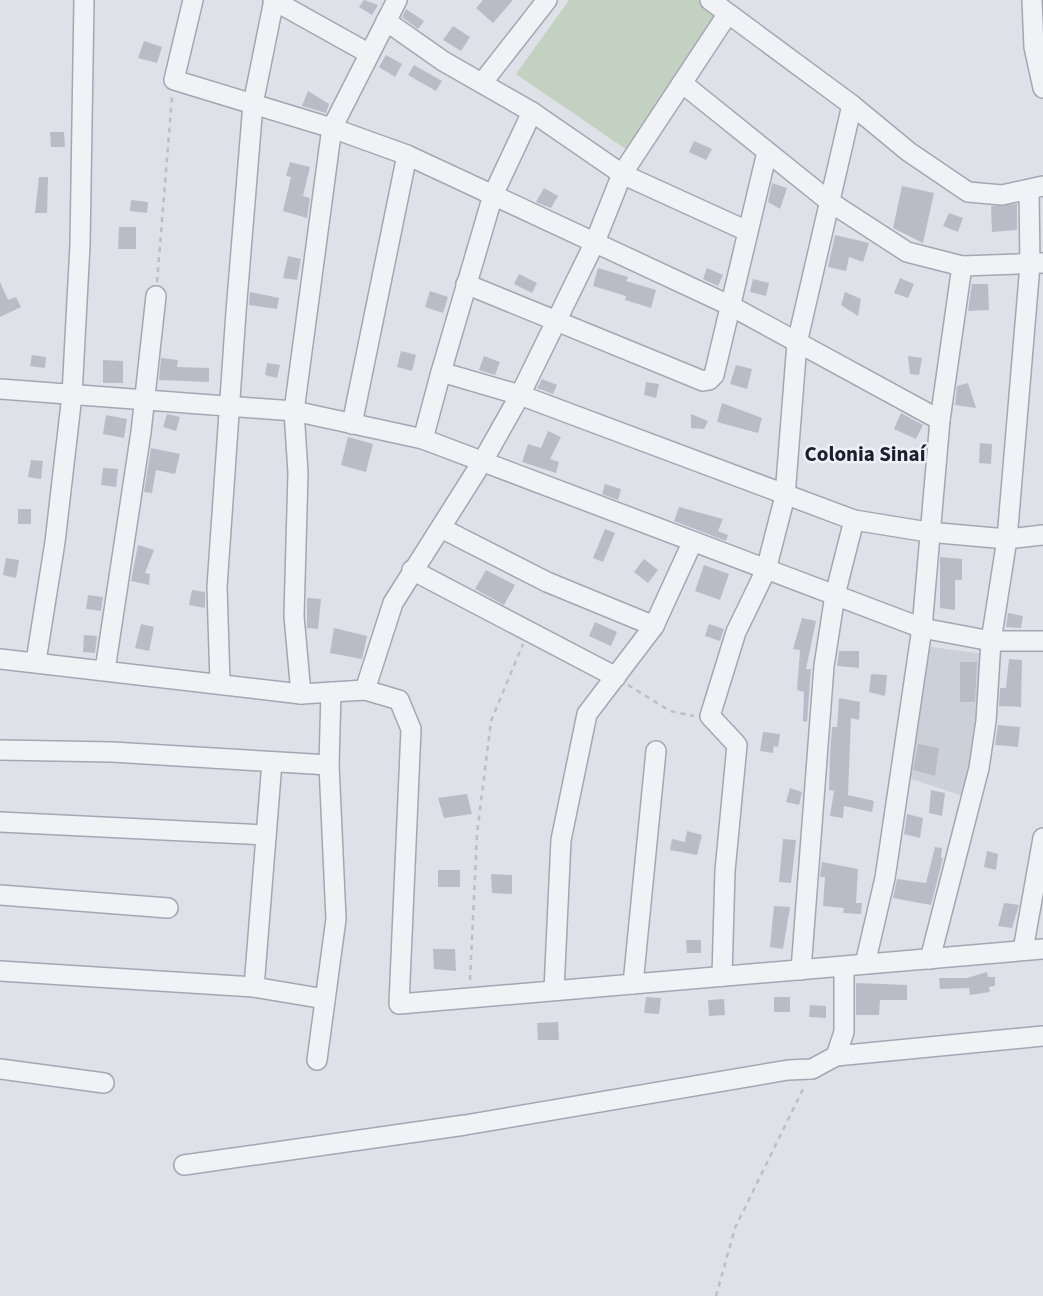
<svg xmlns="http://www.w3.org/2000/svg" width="1043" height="1296" font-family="'Source Sans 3',sans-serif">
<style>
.built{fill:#ccd0d9}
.garden{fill:#c2d1c0}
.building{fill:#b9bcc7}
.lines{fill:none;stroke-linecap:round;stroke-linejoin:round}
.minor-casing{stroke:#a4a7b2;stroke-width:22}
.path{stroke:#bdbfc6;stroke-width:2.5;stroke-dasharray:5 5;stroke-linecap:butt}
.minor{stroke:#f1f2f6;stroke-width:19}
.labels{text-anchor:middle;stroke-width:5;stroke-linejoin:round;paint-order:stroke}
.neighbourhood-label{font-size:21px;font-weight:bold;fill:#1a1f2f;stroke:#eef0f5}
</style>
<rect width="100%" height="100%" fill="#dee1e8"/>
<!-- built -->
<path class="built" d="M923,646L985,654L973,763L963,796L906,777Z"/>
<!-- garden -->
<path class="garden" d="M569,0H708L724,12L630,152L516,74Z"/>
<!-- building -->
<g class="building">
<path d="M364,0L378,5L372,15L359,7Z"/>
<path d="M483,0H513L493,23L476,8Z"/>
<path d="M406,9L424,21L418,29L402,17Z"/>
<path d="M453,26L470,37L461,51L443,40Z"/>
<path d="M144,41L162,47L157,63L138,58Z"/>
<path d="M386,55L402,64L395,77L379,67Z"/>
<path d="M414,65L442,81L436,91L408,75Z"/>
<path d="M308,91L329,104L326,113L302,106Z"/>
<path d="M50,132H64L65,147H51Z"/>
<path d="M694,141L712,149L706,160L689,152Z"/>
<path d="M290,162L310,167L303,196L310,198L307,218L283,211L291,177L286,176Z"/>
<path d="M39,177H48L47,213H35Z"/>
<path d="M772,183L787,188L780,209L768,202Z"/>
<path d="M902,186L934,193L923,243L893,228Z"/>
<path d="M544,188L558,196L551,208L536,202Z"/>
<path d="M131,200L148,202L147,213L130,211Z"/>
<path d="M1017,204V230L992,232L991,206Z"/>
<path d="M949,213L963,218L958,232L943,226Z"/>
<path d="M119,227H136V249H118Z"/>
<path d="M835,235L869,243L863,262L849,257L846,271L828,267Z"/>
<path d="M288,256L301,259L297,280L283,278Z"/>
<path d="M598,268L628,277L626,281L656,290L651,308L625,300L626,296L593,286Z"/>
<path d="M707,268L723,275L718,286L703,279Z"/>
<path d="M519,274L537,283L532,293L514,284Z"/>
<path d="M900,278L914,284L908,298L894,293Z"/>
<path d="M753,279L769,283L766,296L750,292Z"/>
<path d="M0,282L8,300L16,297L21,307L0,317Z"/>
<path d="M972,284H988L989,310L968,311Z"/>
<path d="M430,291L448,297L443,313L425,307Z"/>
<path d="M250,292L279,298L277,309L249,305Z"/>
<path d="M845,292L861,299L858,316L841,305Z"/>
<path d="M401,351L416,355L412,371L397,367Z"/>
<path d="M32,355L46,357L45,368L30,366Z"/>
<path d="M484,356L500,362L495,375L479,370Z"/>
<path d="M908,356L922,358L919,375L910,374Z"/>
<path d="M161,358L178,360L177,367L209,368V382L159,380Z"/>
<path d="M103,360L123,361V383H103Z"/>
<path d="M267,363L280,365L277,378L265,375Z"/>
<path d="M736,365L752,369L747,389L730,384Z"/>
<path d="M542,379L557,385L553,394L537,388Z"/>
<path d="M646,382L659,384L656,398L644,395Z"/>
<path d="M968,383L976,408L955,405L957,386Z"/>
<path d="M722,403L762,418L758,433L717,422Z"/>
<path d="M901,413L923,425L916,439L894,429Z"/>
<path d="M167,414L180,417L176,431L163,427Z"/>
<path d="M691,414L708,421L704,429L691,428Z"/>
<path d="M106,415L127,419L124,438L103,434Z"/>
<path d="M548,431L561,437L550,459L559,462L556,473L522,462L528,444L541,448Z"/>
<path d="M348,437L373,444L366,472L341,465Z"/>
<path d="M980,443L992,444L991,464L979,463Z"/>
<path d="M151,448L180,454L175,474L156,470L152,493L144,492Z"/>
<path d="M31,460L43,461L41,479L28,477Z"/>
<path d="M103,468L118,469L116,487L101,485Z"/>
<path d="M605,484L621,489L618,500L602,494Z"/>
<path d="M679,507L723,519L718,531L728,535L726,541L674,521Z"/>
<rect x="18" y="509" width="13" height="15"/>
<path d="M605,529L615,533L603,562L593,558Z"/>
<path d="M138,545L154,550L145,573L150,574L149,585L131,581Z"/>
<path d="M940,557L962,559V580H955V610L940,608Z"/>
<path d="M6,558L19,560L16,578L3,575Z"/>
<path d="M644,559L658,570L648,583L634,572Z"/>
<path d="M704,565L729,574L720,600L695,591Z"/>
<path d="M486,570L515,585L504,605L475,589Z"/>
<path d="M192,590L205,592V608L189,605Z"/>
<path d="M88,595L103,597L101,611L86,609Z"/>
<path d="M307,598L321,599L318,629L307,628Z"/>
<path d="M1008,613L1023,616L1021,628L1006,627Z"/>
<path d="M802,618L816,621L806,669H811L807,722L803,721L804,692L797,690L800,650L793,649Z"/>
<path d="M595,622L617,632L611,646L589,636Z"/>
<path d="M141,624L154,627L149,651L135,648Z"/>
<path d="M709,624L724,629L720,641L705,636Z"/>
<path d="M334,628L367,636L362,659L330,653Z"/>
<path d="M84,635L97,636L95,653L83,652Z"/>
<path d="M839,651H859V668L837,666Z"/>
<path d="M1009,659L1022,660L1021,707L999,706L1000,688H1006Z"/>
<path d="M960,662H977L975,702H960Z"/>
<path d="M871,674L887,675L885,696L869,692Z"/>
<path d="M839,698L860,702L859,720L851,718L848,795L874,801L872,812L844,806L843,818L830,816L834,791L829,790L830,756L832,727H837Z"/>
<path d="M998,725L1020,727L1018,747L995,745Z"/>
<path d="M763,732L780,734L778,747L774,746L773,753L760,751Z"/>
<path d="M918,744L939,748L935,776L913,770Z"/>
<path d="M790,788L802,792L799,805L786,802Z"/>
<path d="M931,790L945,793L942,816L929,813Z"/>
<path d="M467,794L472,814L444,818L438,798Z"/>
<path d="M907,814L923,818L920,838L904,834Z"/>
<path d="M687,831L702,835L697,855L670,850L672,839L685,842Z"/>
<path d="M783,839L796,840L791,883L779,882Z"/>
<path d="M935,847L942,848L941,858H943L931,905L893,898L897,879L926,883Z"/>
<path d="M987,851L998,854L996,870L984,867Z"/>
<path d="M822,862L858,869L856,903H862L861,914L843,913L844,908L823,906L825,877H820Z"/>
<rect x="438" y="870" width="22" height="17"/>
<path d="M491,874L512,875V894L492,893Z"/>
<path d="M1004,903L1019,905L1012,928L998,926Z"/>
<path d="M774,906L790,907L783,949L770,947Z"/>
<path d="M686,940H701V953H687Z"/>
<path d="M433,949H455L456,971L434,969Z"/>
<path d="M987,972L988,977H995V986L989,987L990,992L970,995L969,988L940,989L939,978H967Z"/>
<path d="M856,983L907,985V1000H880L879,1015H856Z"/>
<path d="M646,997L661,998L659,1014L644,1013Z"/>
<rect x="774" y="997" width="16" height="15"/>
<path d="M724,999L725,1015L709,1016L708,1000Z"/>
<path d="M810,1005L826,1006V1018L809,1017Z"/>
<path d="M558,1022L559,1040H538L537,1023Z"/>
</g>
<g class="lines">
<!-- minor casing -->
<g class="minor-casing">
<g id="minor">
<path d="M193,0L174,80L332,128L407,155L731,306L940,420"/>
<path d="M273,0L368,53"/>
<path d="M710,0L852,105L909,152L968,192L1002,195L1043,186"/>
<path d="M1032,0L1034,47L1043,88"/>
<path d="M386,21L443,61L532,112L622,174L747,231"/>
<path d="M482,83L547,0"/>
<path d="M682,83L830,202L907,252L962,266L1042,263"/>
<path d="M532,112L493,195L441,372L520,395L854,520L928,532L1007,539L1043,535"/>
<path d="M466,284L703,381L709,380L714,375L767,152"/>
<path d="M0,389L294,411L423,439L922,628L991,641H1043"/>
<path d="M352,424L407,155"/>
<path d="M423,439L441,372"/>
<path d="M441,528L547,582L654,626"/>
<path d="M412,570L616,677"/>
<path d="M0,659L301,694L365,690L399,700L411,729L399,1004L1043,949"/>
<path d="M36,661L55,542L72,395L80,245L84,0"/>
<path d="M105,670L141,432L156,296"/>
<path d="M220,683L217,587L236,312L253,104L274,0"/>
<path d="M365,690L393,603L484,459L520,395L595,242L622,174L727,15"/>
<path d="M301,694L294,616L298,473L294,411L329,149L332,128L397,0"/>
<path d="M0,750L112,752L329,765"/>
<path d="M0,822L266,835"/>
<path d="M0,895L168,908"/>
<path d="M1023,950L1043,838"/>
<path d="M930,959L979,768L986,721L991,641L1007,539L1030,265L1029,191"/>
<path d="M865,964L885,878L922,628L940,420L962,266"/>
<path d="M801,970L824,666L835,595L854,520"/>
<path d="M0,971L254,987L325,999"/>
<path d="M722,976L725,871L737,745L710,716L736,632L766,570L785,496L797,343L852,105"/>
<path d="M633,984L656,751"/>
<path d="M254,987L272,762"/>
<path d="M554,990L561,840L587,714L654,626L692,543"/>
<path d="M836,1056L1043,1036"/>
<path d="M317,1060L336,919L329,765L331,692"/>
<path d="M0,1069L104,1083"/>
<path d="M184,1165L465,1125L788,1070L812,1069L836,1056L844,1032V967"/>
</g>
</g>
<!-- path -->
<g class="path">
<path d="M157,282L172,97"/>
<path d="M628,685L670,711L694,716"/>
<path d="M470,980L477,834L491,721L523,644"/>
<path d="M716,1296L735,1228L804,1087"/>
</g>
<!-- minor -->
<use href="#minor" class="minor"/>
</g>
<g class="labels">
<!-- neighbourhood labels -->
<g class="neighbourhood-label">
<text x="865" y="461">Colonia Sinaí</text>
</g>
</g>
</svg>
